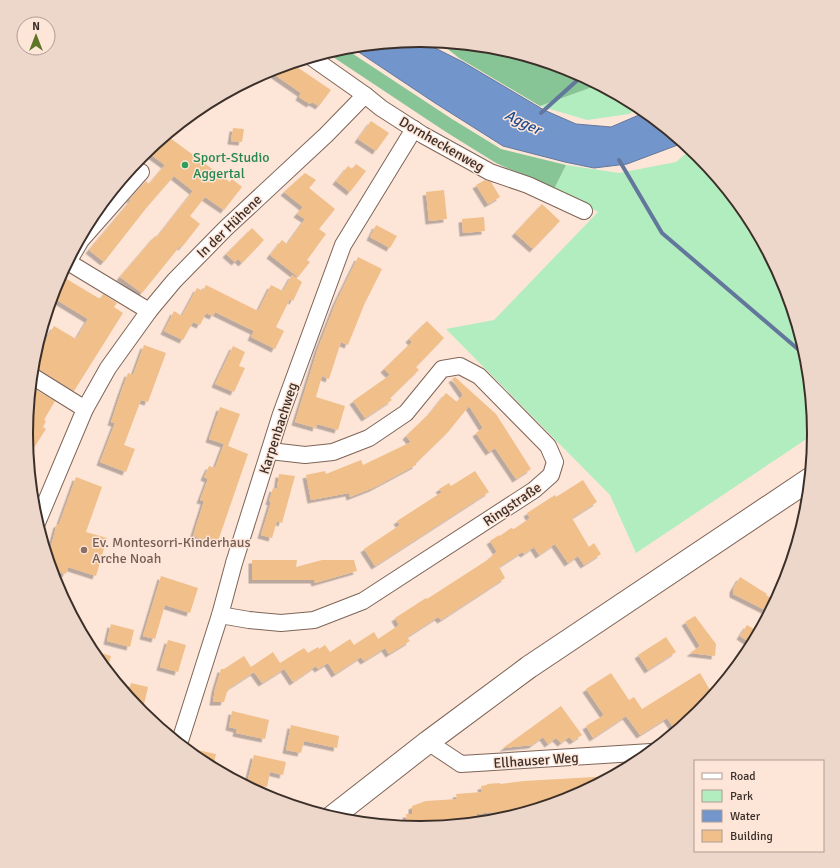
<svg xmlns="http://www.w3.org/2000/svg" width="840" height="868" font-family="Signika,sans-serif">
<style>
.green{fill:#b1edbf}
.forest{fill:#87c496}
.water{fill:#7296cc;stroke:#62779b}
.lines{fill:none;stroke-linecap:round;stroke-linejoin:round}
.stream{stroke:#62779b;stroke-width:4}
.building{fill:#f1bf89;filter:url(#shadow)}
.minor-casing{stroke:#7e6557;stroke-width:18}
.primary-casing{stroke:#7e6557;stroke-width:24}
.minor{stroke:#fff;stroke-width:16}
.primary{stroke:#fff;stroke-width:22}
.leisure-dot{fill:#2e9e5b;stroke:#fde5d8;stroke-width:1.5}
.education-dot{fill:#8d6e63;stroke:#fde5d8;stroke-width:1.5}
.labels{text-anchor:middle;stroke-width:3;stroke-linejoin:round;paint-order:stroke}
.street-label{font-size:14px;fill:#3b2f29;stroke:#fde5d8}
.leisure-label{font-size:14px;fill:#27864d;stroke:#fde5d8;text-anchor:start}
.education-label{font-size:14px;fill:#785e54;stroke:#fde5d8;text-anchor:start}
.water-label{font-size:15px;font-style:italic;fill:#1e4c8e;stroke:#fde5d8}
.rim{fill:none;stroke:#3b2f29;stroke-width:2}
</style>
<defs>
<filter id="shadow"><feDropShadow dx="-3.5" dy="3.5" stdDeviation="0" flood-color="#0004"/></filter>
</defs>
<rect width="100%" height="100%" fill="#fde5d8"/>
<!-- green -->
<g class="green">
<path d="M598,85L640,107L629,114L587,120L540,106Z"/>
<path d="M691,149L699,156L748,215L784,283L806,357L814,434L636,553L610,495L446,329L494,320L598,212L554,189L566,165L619,173L676,162Z"/>
</g>
<!-- forest -->
<g class="forest">
<path d="M439,42L497,48L571,70L598,85L540,106L459,58Z"/>
<path d="M344,48L452,119L501,149L566,165L554,189L496,163L446,132L327,53Z"/>
</g>
<!-- water -->
<path class="water" d="M419,40L463,62L544,110L576,124L611,127L646,112L683,143L627,164L594,168L565,162L503,146L435,103L351,47Z"/>
<g class="lines">
<!-- stream -->
<g class="stream">
<path d="M541,113L582,76"/>
<path d="M619,160L662,233L806,356"/>
</g>
</g>
<!-- building -->
<g class="building">
<path d="M291,63L331,90L319,106L312,102L310,104L299,97L301,93L275,75V68Z"/>
<path d="M371,121L389,133L376,151L358,139Z"/>
<path d="M233,128L244,129L242,142L231,141Z"/>
<path d="M166,135L230,182L232,179L242,187L224,210L205,197L190,216L200,224L182,247L180,246L142,293L120,277L155,236L157,237L193,191L174,176L147,207L104,262L89,250L131,200L130,199L146,181L149,184L165,165L146,151Z"/>
<path d="M356,164L366,171L350,192L336,181L348,166L352,169Z"/>
<path d="M305,173L316,180L309,188L335,209L319,229L326,234L307,260L310,262L298,277L270,255L282,240L287,244L305,219L297,214L303,207L284,192Z"/>
<path d="M485,180L491,182L500,197L488,204L476,185Z"/>
<path d="M444,190L447,219L429,221L426,192Z"/>
<path d="M542,204L560,221L533,249L515,233Z"/>
<path d="M484,217L485,231L463,233L462,219Z"/>
<path d="M376,225L397,236L390,248L370,237Z"/>
<path d="M252,228L264,240L242,263L238,259L235,262L226,254Z"/>
<path d="M358,257L382,269L364,305L348,345L341,342L329,379L322,376L316,397L345,406L338,430L317,424L316,428L295,422L318,348L336,302Z"/>
<path d="M60,275L100,299L103,294L117,303L114,307L123,313L74,391L37,368L33,367L44,347L42,346L54,326L76,339L88,319L52,297L56,283Z"/>
<path d="M292,275L302,282L293,301L290,299L276,327L284,331L275,349L251,337L254,331L215,312L213,316L206,313L200,325L193,322L183,340L164,331L174,311L182,316L197,288L203,291L206,285L258,311L271,285L283,291Z"/>
<path d="M427,321L444,338L416,367L419,370L390,398L392,400L365,418L353,401L390,375L384,369L412,342L409,339Z"/>
<path d="M144,345L166,353L148,402L141,400L124,445L135,449L126,472L100,462L115,423L111,422L121,392L128,373L133,375Z"/>
<path d="M233,346L245,352L239,366L245,368L234,392L215,384Z"/>
<path d="M455,377L496,414L531,469L516,479L495,448L489,452L476,433L483,428L469,406L448,432L416,463V465L373,488L350,497L349,493L311,500L306,475L325,471L326,474L361,460L363,465L411,442L406,436L430,413L446,393L457,402L463,395L452,379Z"/>
<path d="M31,387L55,401L44,420L46,421L43,427L46,429L28,457L26,434Z"/>
<path d="M220,407L240,414L228,446L248,454L217,544L193,536L204,501L200,500L208,479L204,477L209,466L215,468L224,444L209,439Z"/>
<path d="M475,471L489,492L375,566L364,549L400,525L397,521L442,492L439,489L449,483L451,486Z"/>
<path d="M279,474L295,476L282,523L277,521L272,538L261,535L271,502L269,501L273,488L277,489Z"/>
<path d="M76,477L102,487L86,532L107,538L96,576L68,567L66,574L51,570L46,552L48,545L51,546L57,524H59Z"/>
<path d="M583,480L597,502L572,518L589,547L594,543L601,554L584,565L578,556L568,563L555,544L539,555L534,547L524,554L522,552L499,567L505,578L441,620L438,617L407,637L410,641L389,654L385,648L364,661L361,657L335,674L328,663L318,669L316,666L293,682L281,664L284,669L262,683L254,672L231,687L227,692L224,702H213L215,689L221,669H224L244,656L251,667L273,652L280,663L304,648L308,653L318,647L319,649L325,645L330,652L350,639L354,645L374,632L378,639L399,625L395,618L426,598L427,599L492,557L491,556L497,552L490,541L499,535L500,536L511,528L514,529L530,518L527,513L555,495L556,497Z"/>
<path d="M252,560H297L296,567L322,560H354L357,571L315,583L314,580H252Z"/>
<path d="M161,576L198,588L190,613L165,605L155,639L143,636Z"/>
<path d="M740,577L767,594L766,595L776,601L769,612L733,594V589Z"/>
<path d="M695,616L716,644L715,656L690,653L700,646L685,622Z"/>
<path d="M111,624L134,630L130,647L107,641Z"/>
<path d="M747,625L759,632L752,644L740,636Z"/>
<path d="M666,637L676,652L648,670L638,655Z"/>
<path d="M168,640L186,645L178,672L160,667Z"/>
<path d="M91,650L111,656L107,671L92,653Z"/>
<path d="M611,673L629,700L634,697L642,709L700,673L713,695L701,710L673,727L667,718L640,735L626,716L593,738L586,726L604,715L586,689Z"/>
<path d="M131,683L148,687L142,713L128,696Z"/>
<path d="M561,706L582,735L573,741L569,737L561,743L556,738L548,744L543,737L532,745L503,748Z"/>
<path d="M232,711L269,720L265,739L236,733L237,729L229,727Z"/>
<path d="M291,725L339,736L337,748L304,741L301,753L286,750Z"/>
<path d="M188,748L216,754L213,768L201,761L186,750Z"/>
<path d="M254,755L286,762L283,775L270,772L267,787L247,783Z"/>
<path d="M612,776L570,798L535,809L521,811L483,813V814H477V817L458,818L459,824L420,828L407,827L406,814H412V806L426,801L457,799L456,794L482,792L481,786L487,785V784L500,783V784L524,781Z"/>
</g>
<g class="lines">
<!-- minor casing -->
<g class="minor-casing">
<g id="minor">
<path d="M311,57L365,95L381,108L423,135L490,172L528,185L584,211"/>
<path d="M141,172L81,240L68,262L149,311"/>
<path d="M32,376L85,409"/>
<path d="M37,523L85,409L108,368L149,311L174,281L226,228L326,135L365,95"/>
<path d="M220,615L249,620L281,623L314,620L363,601L534,490L551,475L555,462L548,446L479,376L460,366L442,369L406,413L369,438L333,452L305,455L270,451"/>
<path d="M428,742L461,764L651,752"/>
<path d="M179,744L220,615L234,563L281,414L343,245L414,129"/>
</g>
</g>
<!-- primary casing -->
<g class="primary-casing">
<path id="primary" d="M332,817L428,742L529,667L810,479"/>
</g>
<!-- minor -->
<use href="#minor" class="minor"/>
<!-- primary -->
<use href="#primary" class="primary"/>
</g>
<!-- markers -->
<circle class="leisure-dot" cx="185" cy="165" r="4"/>
<circle class="education-dot" cx="84" cy="550" r="4"/>
<g class="labels">
<!-- street labels -->
<g class="street-label">
<text transform="translate(442 144) rotate(30)" y="5">Dornheckenweg</text>
<text transform="translate(229 226) rotate(-44)" y="5">In der Hühene</text>
<text transform="translate(278 428) rotate(-72)" y="5">Karpenbachweg</text>
<text transform="translate(512 504) rotate(-34)" y="5">Ringstraße</text>
<text transform="translate(536 760) rotate(-4)" y="5">Ellhauser Weg</text>
</g>
<!-- leisure labels -->
<g class="leisure-label">
<text x="193" y="162">Sport-Studio<tspan x="193" dy="16">Aggertal</tspan></text>
</g>
<!-- education labels -->
<g class="education-label">
<text x="92" y="547">Ev. Montesorri-Kinderhaus<tspan x="92" dy="16">Arche Noah</tspan></text>
</g>
<!-- water labels -->
<g class="water-label">
<text transform="translate(523 122) rotate(26)" y="5">Agger</text>
</g>
</g>
<!-- crop -->
<path d="M0 0H840V868H0ZM33 434a387 387 0 1 1 774 0a387 387 0 1 1-774 0Z" fill="#edd6ca" fill-rule="evenodd"/>
<path class="rim" d="M33 434a387 387 0 1 1 774 0a387 387 0 1 1-774 0Z"/>
<!-- legend -->
<rect x="694" y="760" width="130" height="92" fill="#fde5d8" stroke="#af9c92"/>
<rect x="702" y="773" width="20" height="6" fill="#ffffff" stroke="#af9c92"/>
<text x="730" y="780" font-size="12" fill="#3b2f29">Road</text>
<rect x="702" y="790" width="20" height="12" fill="#b1edbf" stroke="#af9c92"/>
<text x="730" y="800" font-size="12" fill="#3b2f29">Park</text>
<rect x="702" y="810" width="20" height="12" fill="#7296cc" stroke="#af9c92"/>
<text x="730" y="820" font-size="12" fill="#3b2f29">Water</text>
<rect x="702" y="830" width="20" height="12" fill="#f1bf89" stroke="#af9c92"/>
<text x="730" y="840" font-size="12" fill="#3b2f29">Building</text>
<!-- north arrow -->
<g transform="translate(36 36)"><circle r="19" fill="#fde5d8" stroke="#af9c92"/>
<path d="M0-3L7 15L0 10L-7 15Z" fill="#5d7526"/>
<text y="-6" font-size="11" font-weight="bold" text-anchor="middle" fill="#3b2f29">N</text>
</g>
</svg>
